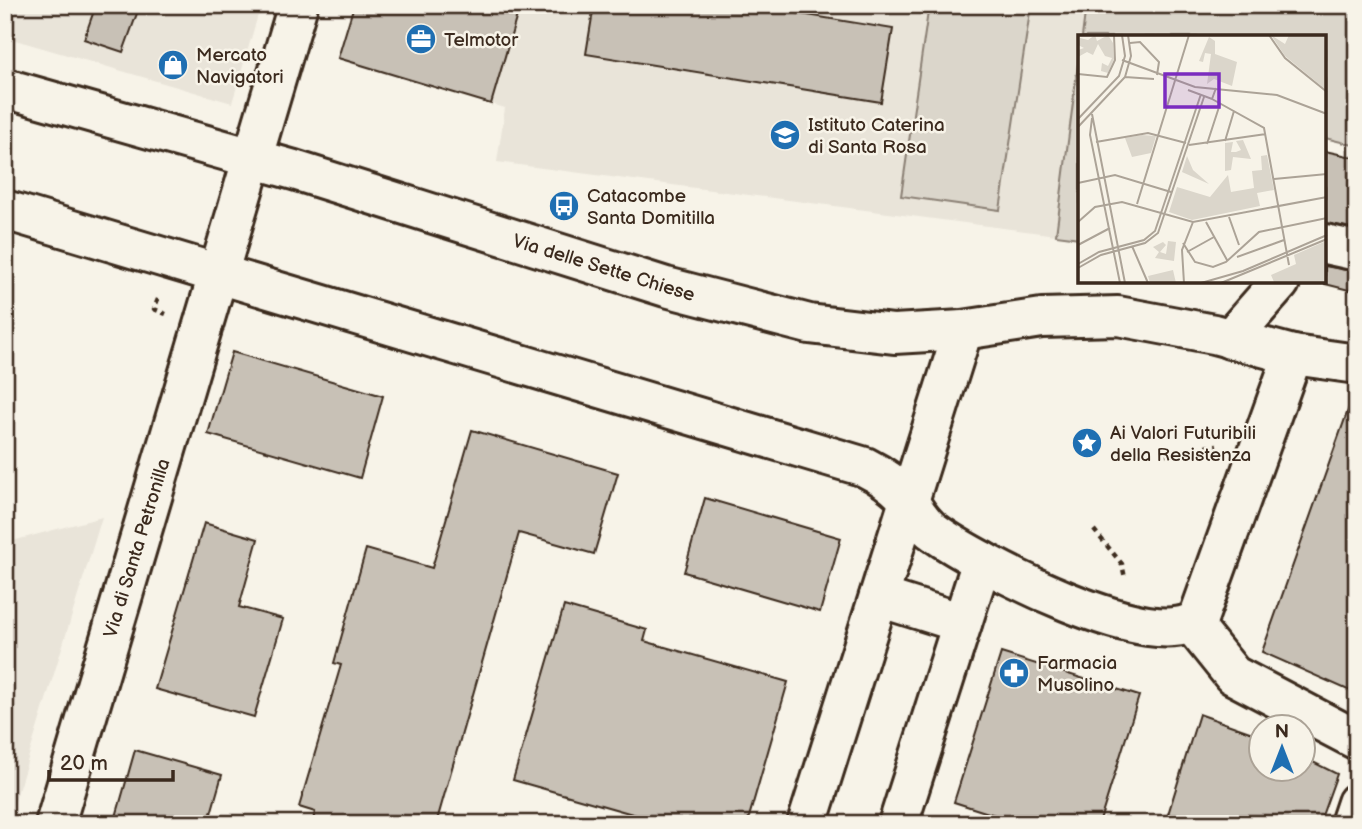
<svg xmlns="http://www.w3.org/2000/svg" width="1362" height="829" font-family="'Balsamiq Sans',sans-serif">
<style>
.built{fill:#e9e4d9}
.green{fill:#dbd6cb;stroke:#8b8074;stroke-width:2}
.building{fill:#c8c1b6;stroke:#3b2a1e;stroke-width:2}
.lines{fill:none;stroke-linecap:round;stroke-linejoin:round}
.minor-casing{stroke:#3b2a1e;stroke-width:44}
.major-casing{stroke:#3b2a1e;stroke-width:44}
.path{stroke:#3b2a1e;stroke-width:4.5;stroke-dasharray:5 5;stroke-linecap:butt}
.minor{stroke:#f7f3e8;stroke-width:38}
.major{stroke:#f7f3e8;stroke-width:38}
.labels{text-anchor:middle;stroke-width:5;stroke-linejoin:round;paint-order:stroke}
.poi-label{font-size:19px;fill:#3b2a1e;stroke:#f7f3e8;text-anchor:start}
.street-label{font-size:19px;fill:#3b2a1e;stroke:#f7f3e8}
.inset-road{fill:none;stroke:#aca397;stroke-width:2}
.view{fill:#7b2cbf;fill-opacity:0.15;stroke:#7b2cbf;stroke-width:3.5}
.inset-edge{fill:none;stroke:#3b2a1e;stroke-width:3.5}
</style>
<rect width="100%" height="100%" fill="#f7f3e8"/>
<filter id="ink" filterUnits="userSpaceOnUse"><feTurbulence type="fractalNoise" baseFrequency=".0143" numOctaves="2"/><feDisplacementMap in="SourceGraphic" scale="14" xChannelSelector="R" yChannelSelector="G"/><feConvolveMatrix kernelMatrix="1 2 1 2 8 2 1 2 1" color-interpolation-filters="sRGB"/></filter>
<g filter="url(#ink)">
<!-- built -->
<g class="built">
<path d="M5,5H261L232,103L5,37Z"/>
<path d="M354,5H1086L1056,235L497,162L505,108L338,58Z"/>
<path d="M102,517L8,824H5V543Z"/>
</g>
<!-- green -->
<g class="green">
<path d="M929,5H1031L1000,210L901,196Z"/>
<path d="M1086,5H1357V146L1325,138V37H1082Z"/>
<path d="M1080,48V238L1056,235Z"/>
</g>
<!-- building -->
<g class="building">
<path d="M96,5H140L123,52L84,39Z"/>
<path d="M354,5H520L491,104L338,58Z"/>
<path d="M594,5H746L893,29L881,102L586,54Z"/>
<path d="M1325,151L1357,158V229L1325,223Z"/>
<path d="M1325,266L1357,272V292L1325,284Z"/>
<path d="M232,352L383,396L360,478L208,434Z"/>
<path d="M1352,399H1357V694L1262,652Z"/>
<path d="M472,430L618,473L594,554L519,533L436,824H312L315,812L299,807L341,665L334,663L366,549L432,568Z"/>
<path d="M705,498L841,538L820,612L684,572Z"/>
<path d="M204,523L258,539L239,607L283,619L254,717L155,689Z"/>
<path d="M564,606L647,630L644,641L788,682L747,824H641L643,817L513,780Z"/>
<path d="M1001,653L1139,696L1099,824H1023L954,802Z"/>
<path d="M1199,714L1261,736V769H1303V757L1337,774L1319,824H1165Z"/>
<path d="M135,750L222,775L208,824H114Z"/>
</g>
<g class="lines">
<!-- minor casing -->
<g class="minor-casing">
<g id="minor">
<path d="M1325,244L1357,251"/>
<path d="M1230,339L1280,282"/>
<path d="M879,597L962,623"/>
<path d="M1192,624L1233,675L1357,740"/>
<path d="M55,824L298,5"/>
<path d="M807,824L963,330"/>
<path d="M898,824L982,561"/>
<path d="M1350,824L1357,803"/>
</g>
</g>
<!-- major casing -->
<g class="major-casing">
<g id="major">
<path d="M5,88L294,170L666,287L809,324L894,334L963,330L1042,318L1118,316L1214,334L1293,355L1357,364"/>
<path d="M5,210L865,467C879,474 893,483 904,495C914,508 921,523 934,532C973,561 1163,661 1199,616L1293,355"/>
</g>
</g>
<!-- path -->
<g class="path">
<path d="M158,299L154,309L166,314"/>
<path d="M1166,454L1217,445"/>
<path d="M1094,530L1122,564L1125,578"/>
</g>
<!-- minor -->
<use href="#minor" class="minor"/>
<!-- major -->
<use href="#major" class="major"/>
</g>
</g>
<!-- icons -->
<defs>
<g id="office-disc" transform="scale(1.575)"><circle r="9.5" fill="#1f6fb2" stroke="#f7f3e8"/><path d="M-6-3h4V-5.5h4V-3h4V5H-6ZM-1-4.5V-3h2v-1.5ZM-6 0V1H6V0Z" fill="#fff"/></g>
<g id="shop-disc" transform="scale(1.575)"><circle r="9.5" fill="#1f6fb2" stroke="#f7f3e8"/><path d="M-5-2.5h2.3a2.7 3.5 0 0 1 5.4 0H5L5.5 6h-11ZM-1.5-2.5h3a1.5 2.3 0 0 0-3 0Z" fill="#fff"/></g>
<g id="school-disc" transform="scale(1.575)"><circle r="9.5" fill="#1f6fb2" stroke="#f7f3e8"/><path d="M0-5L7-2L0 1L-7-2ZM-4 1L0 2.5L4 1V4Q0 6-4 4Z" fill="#fff"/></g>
<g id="bus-disc" transform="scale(1.575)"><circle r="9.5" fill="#1f6fb2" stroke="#f7f3e8"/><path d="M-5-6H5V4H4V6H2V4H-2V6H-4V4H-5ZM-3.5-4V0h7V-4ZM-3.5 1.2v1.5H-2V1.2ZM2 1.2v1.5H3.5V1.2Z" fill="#fff"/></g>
<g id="sight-disc" transform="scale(1.575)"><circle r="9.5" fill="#1f6fb2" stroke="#f7f3e8"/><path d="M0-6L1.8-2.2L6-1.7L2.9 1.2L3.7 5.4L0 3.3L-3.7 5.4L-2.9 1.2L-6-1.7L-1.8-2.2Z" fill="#fff"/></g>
<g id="pharmacy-disc" transform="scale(1.575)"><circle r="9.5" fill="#1f6fb2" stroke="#f7f3e8"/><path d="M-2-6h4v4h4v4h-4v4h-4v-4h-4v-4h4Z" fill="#fff"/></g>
</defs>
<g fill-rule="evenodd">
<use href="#office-disc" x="421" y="39"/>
<use href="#shop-disc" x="173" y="65"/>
<use href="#school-disc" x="785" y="135"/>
<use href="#bus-disc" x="564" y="206"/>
<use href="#sight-disc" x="1087" y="443"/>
<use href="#pharmacy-disc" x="1014" y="673"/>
</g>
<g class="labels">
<!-- poi labels -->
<g class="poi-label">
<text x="444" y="46">Telmotor</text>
<text x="196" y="61">Mercato<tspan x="196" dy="22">Navigatori</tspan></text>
<text x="808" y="131">Istituto Caterina<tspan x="808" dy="22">di Santa Rosa</tspan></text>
<text x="587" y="202">Catacombe<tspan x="587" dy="22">Santa Domitilla</tspan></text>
<text x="1110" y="439">Ai Valori Futuribili<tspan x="1110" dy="22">della Resistenza</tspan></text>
<text x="1037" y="669">Farmacia<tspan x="1037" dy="22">Musolino</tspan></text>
</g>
<!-- street labels -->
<g class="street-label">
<text transform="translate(604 267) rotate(17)" y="7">Via delle Sette Chiese</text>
<text transform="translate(136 548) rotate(-73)" y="7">Via di Santa Petronilla</text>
</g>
</g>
<!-- overview -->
<g transform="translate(1078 35)">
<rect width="248" height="248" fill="#f7f3e8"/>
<path d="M17,0L19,6L30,0L35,8L36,24L30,38L23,36L24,28L30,31L34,23L27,21L20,9L15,20L9,17L0,22V15L6,13L0,10L2,3L10,5ZM193,0L207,9L211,0H246L248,55L207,21ZM131,2L137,6V19L159,27L154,51L136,44L129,49L133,19L127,18L125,27L121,26ZM64,100L78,101L73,118L54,122L47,103ZM165,105L173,124L155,122L153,135L147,136V108L155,107L153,117H158L163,115L158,106ZM189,120L196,155L179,158L182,171L114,185L91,177L99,152L132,162L150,140L153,157L176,153L174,136L184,135L183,121ZM109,121L115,135L131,149L104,137ZM90,206L98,207L96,226L77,223L81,217L75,212L85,207L88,210L82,217L88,219ZM248,206V248H192L196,247L193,240L218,229L216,220ZM95,235L98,248H72L70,241Z" fill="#dbd6cb"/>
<path class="inset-road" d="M191,0L207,23L249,57M52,8L62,7L81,27L79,40M44,25L117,52L199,60L249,79M0,39L29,42L37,25L36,0M47,42L76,44M110,55L134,64L138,53M134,64L186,93L211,230M14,79L47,248M14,83L12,100L42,248M0,84L41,41L47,21L44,0M0,92L47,42L53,21L50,0M147,106L156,76M18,107L70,98L108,108M129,109L142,69M111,110L188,99M196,144L249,139M0,148L37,140L93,157M59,169L111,0M151,182L161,210M0,187L17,172L44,167L115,187L249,162M128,187L149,225M105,208L117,227L135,232L148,227L181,197L249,183M0,210L32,193M54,211L70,248M109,217L136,202M159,222L206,205M0,229L21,217L66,205L77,196L123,59M0,233L23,220L67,208L80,198L126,62M106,248L104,215L115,187M123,248L165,236L249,200M143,248L249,204"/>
<path class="view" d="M87,39H141V72H87Z"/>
<rect width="248" height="248" class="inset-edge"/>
</g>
<!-- margin -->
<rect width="1362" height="829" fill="none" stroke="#f7f3e8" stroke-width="28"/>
<rect x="14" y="14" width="1334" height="801" fill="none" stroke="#3b2a1e" stroke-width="2.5" filter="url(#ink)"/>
<!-- north arrow -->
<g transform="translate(1282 748)"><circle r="33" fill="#f7f3e8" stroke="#aca397" stroke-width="2"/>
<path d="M0-5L12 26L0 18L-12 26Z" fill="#1f6fb2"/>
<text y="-10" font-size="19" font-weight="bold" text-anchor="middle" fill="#3b2a1e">N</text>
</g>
<!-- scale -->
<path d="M49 770v10h124v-10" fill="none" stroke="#3b2a1e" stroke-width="3.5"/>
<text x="60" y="770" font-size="21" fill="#3b2a1e" stroke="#f7f3e8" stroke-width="5" paint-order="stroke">20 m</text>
</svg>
